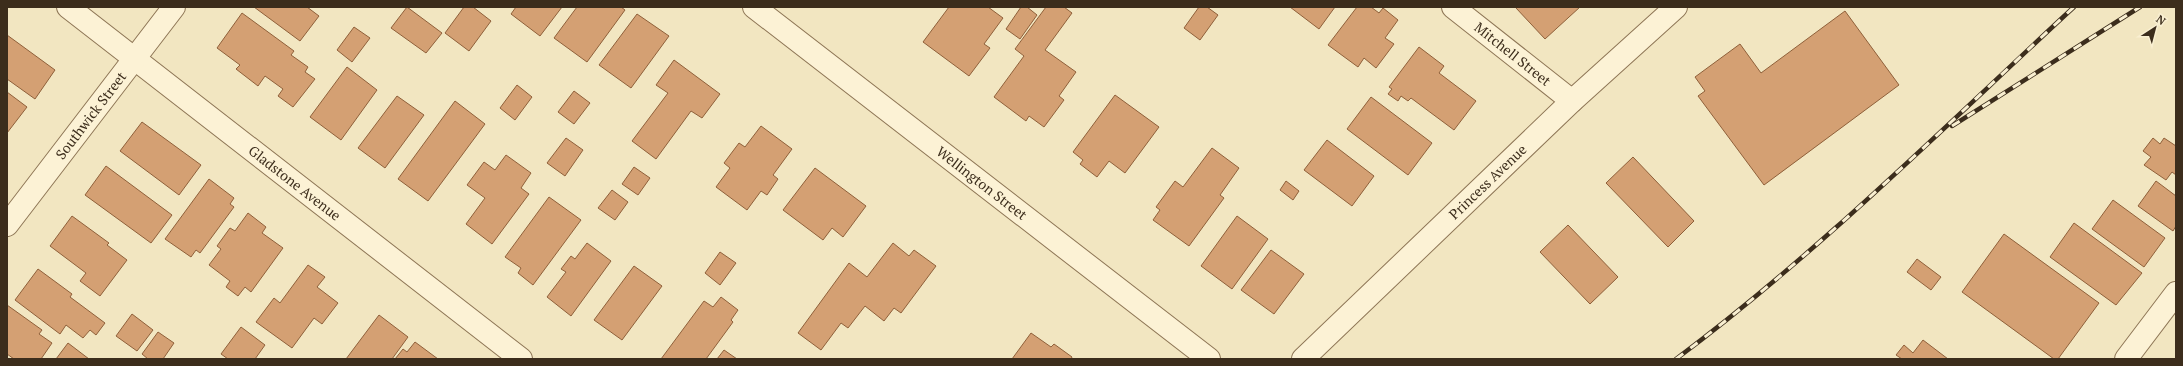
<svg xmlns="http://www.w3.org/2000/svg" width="2183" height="366" font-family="'PT Serif',serif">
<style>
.building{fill:#d4a073;stroke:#8f603a}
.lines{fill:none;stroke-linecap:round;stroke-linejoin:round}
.minor-casing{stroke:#8e7656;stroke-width:24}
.tertiary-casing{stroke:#8e7656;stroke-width:24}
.minor{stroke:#fcf2d5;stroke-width:22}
.tertiary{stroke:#fcf2d5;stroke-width:22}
.rail-casing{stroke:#3c2d1c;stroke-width:4.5}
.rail{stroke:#f9efd1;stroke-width:3;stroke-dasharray:9;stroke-linecap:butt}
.labels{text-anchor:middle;stroke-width:3;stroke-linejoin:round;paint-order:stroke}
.street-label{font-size:14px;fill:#3c2d1c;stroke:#f9efd1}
</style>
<rect width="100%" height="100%" fill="#f2e6c1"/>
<!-- building -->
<g class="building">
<path d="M254,7H307L319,16L300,41Z"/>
<path d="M407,7L442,33L426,53L391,28Z"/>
<path d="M464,7H473L491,21L469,51L445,33Z"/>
<path d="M516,7H562L540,36L511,14Z"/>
<path d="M577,7H621L625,10L587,62L554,38Z"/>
<path d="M949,7H988L1003,18L984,44L990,48L969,76L923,42Z"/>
<path d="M1021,7H1027L1037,15L1020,39L1006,29Z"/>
<path d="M1046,7H1064L1072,13L1045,50L1076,72L1059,96L1064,100L1044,127L1029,116L1026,121L994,97L1024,56L1015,49Z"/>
<path d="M1199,7H1207L1218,15L1200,40L1184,28Z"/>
<path d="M1290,7H1335L1319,29Z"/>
<path d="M1357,7H1371L1379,13L1383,8L1398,20L1385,38L1394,44L1376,68L1364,58L1358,67L1328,45Z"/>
<path d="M1517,7H1580L1545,39L1516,8Z"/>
<path d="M1845,11L1899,85L1764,185L1698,96L1705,91L1695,77L1740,44L1761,73Z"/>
<path d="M242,13L294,51L291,55L308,67L305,72L315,79L293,107L278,96L283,89L265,76L258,86L236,69L240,65L217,48Z"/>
<path d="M637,14L669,36L631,88L599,65Z"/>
<path d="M354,27L370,38L352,62L337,50Z"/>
<path d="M7,35L55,70L35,99L7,79Z"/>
<path d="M1419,47L1444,66L1439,73L1476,101L1454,130L1411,98L1408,101L1401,96L1398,101L1388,94L1392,89L1389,87Z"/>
<path d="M674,60L720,94L702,118L691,111L656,159L632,141L668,93L656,85Z"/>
<path d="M347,67L377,90L341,140L310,117Z"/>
<path d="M517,85L532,97L515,120L500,108Z"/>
<path d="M574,91L590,103L574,124L558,112Z"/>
<path d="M7,92L27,107L7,133Z"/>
<path d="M1115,95L1159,127L1125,173L1109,161L1097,177L1080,164L1083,160L1073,152Z"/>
<path d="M397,96L424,115L385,168L358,148Z"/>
<path d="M1371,97L1432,143L1408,175L1347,129Z"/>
<path d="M455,101L485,124L428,201L398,179Z"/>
<path d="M142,122L201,165L179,195L120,151Z"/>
<path d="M761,126L792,149L773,175L778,179L767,195L761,191L747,210L716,187L730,168L724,163L739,143L745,147Z"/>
<path d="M566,138L583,150L565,176L547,163Z"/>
<path d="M2153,138L2160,144L2164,138L2176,146V175L2172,172L2166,180L2144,165L2151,157L2143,151Z"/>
<path d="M1327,140L1374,176L1352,206L1304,170Z"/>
<path d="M1212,148L1239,168L1220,195L1224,198L1189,246L1153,220L1160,210L1156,207L1175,181L1183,187Z"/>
<path d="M506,155L531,173L521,188L529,194L492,244L466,224L485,198L467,185L484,162L495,170Z"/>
<path d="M1633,157L1694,221L1668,247L1606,183Z"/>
<path d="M106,166L172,215L151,243L85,195Z"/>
<path d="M634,167L650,178L638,195L622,184Z"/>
<path d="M815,168L866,206L843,237L832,228L823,240L783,210Z"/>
<path d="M209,179L234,198L230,204L234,207L200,253L196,250L191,257L165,239Z"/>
<path d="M1286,181L1299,191L1293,200L1280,190Z"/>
<path d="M2156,181L2176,196V226L2173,231L2138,206Z"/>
<path d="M612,190L628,202L615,220L598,208Z"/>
<path d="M549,197L581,220L533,285L518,273L521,268L505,257Z"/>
<path d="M2113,200L2165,238L2144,267L2092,229Z"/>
<path d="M248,213L266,227L262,233L283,248L251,292L245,287L238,296L226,287L230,281L209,265L221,249L217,246L230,228L235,231Z"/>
<path d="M72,216L109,243L107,245L127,260L100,296L80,281L86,273L50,246Z"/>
<path d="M1237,216L1268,239L1232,289L1201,266Z"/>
<path d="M2074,223L2142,273L2116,305L2050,257Z"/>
<path d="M1568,225L1618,277L1590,304L1540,252Z"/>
<path d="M2004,234L2099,303L2058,359H2054L1962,292Z"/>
<path d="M587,243L611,261L571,316L547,297L566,272L561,269L571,256L575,259Z"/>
<path d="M893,243L909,256L914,250L936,266L901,313L894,308L884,321L865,306L848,328L841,323L821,350L798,333L849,263L867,277Z"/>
<path d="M1271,250L1304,274L1274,314L1241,290Z"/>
<path d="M720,252L736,263L720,285L705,273Z"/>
<path d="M1917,259L1941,277L1931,290L1907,272Z"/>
<path d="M308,265L325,277L317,287L338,303L322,324L314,318L292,348L256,322L274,298L280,303Z"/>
<path d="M634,266L662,286L622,340L594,320Z"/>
<path d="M38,269L72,294L70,297L105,323L96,335L90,330L83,338L66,325L60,334L15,300Z"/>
<path d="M721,297L738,310L731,320L733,322L706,359H661L704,301L713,307Z"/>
<path d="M7,305L42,330L39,334L52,343L41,359H14L7,354Z"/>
<path d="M132,314L153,330L137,351L116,336Z"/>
<path d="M379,315L408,337L392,359H346Z"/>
<path d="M241,327L265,345L255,359H228L221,354Z"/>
<path d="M158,332L174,343L163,359H148L142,354Z"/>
<path d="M1031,333L1051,347L1054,344L1072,357L1071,359H1012Z"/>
<path d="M1923,340L1948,359H1902L1896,355L1904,345L1913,353Z"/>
<path d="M415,342L438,359H395L403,349L407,352Z"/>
<path d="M68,343L89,359H56Z"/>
<path d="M724,350L737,359H717Z"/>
</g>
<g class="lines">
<!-- minor casing -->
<g class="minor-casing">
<g id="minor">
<path id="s1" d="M68,7L521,359"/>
<path id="s2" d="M1453,7L1572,101"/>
<path id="s3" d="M7,225L174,7"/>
<path d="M2126,359L2176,293"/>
</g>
</g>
<!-- tertiary casing -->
<g class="tertiary-casing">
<g id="tertiary">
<path id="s4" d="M754,7L1209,359"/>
<path id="s5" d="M1303,359L1572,101L1676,7"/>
</g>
</g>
<!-- minor -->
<use href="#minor" class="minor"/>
<!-- tertiary -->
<use href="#tertiary" class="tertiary"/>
<!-- rail casing -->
<g class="rail-casing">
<g id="rail">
<path d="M1952,126L2140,7"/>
<path d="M1676,359C1818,253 1944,127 2074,7"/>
</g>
</g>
<!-- rail -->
<use href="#rail" class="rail"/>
</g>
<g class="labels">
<!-- street labels -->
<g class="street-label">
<text dy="5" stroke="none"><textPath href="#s2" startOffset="76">Mitchell Street</textPath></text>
<text dy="5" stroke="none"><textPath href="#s3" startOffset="138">Southwick Street</textPath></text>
<text dy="5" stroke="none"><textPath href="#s5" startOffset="256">Princess Avenue</textPath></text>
<text dy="5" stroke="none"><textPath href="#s1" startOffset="287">Gladstone Avenue</textPath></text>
<text dy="5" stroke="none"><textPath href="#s4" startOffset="288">Wellington Street</textPath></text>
</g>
</g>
<!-- border -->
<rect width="2183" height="366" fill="none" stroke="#3c2d1c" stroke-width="16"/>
<!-- north arrow -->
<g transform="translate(2155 28) rotate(36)" stroke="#f9efd1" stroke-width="3" paint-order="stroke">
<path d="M0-3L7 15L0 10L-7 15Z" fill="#3c2d1c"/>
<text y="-6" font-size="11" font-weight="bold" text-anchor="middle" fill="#3c2d1c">N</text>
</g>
</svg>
